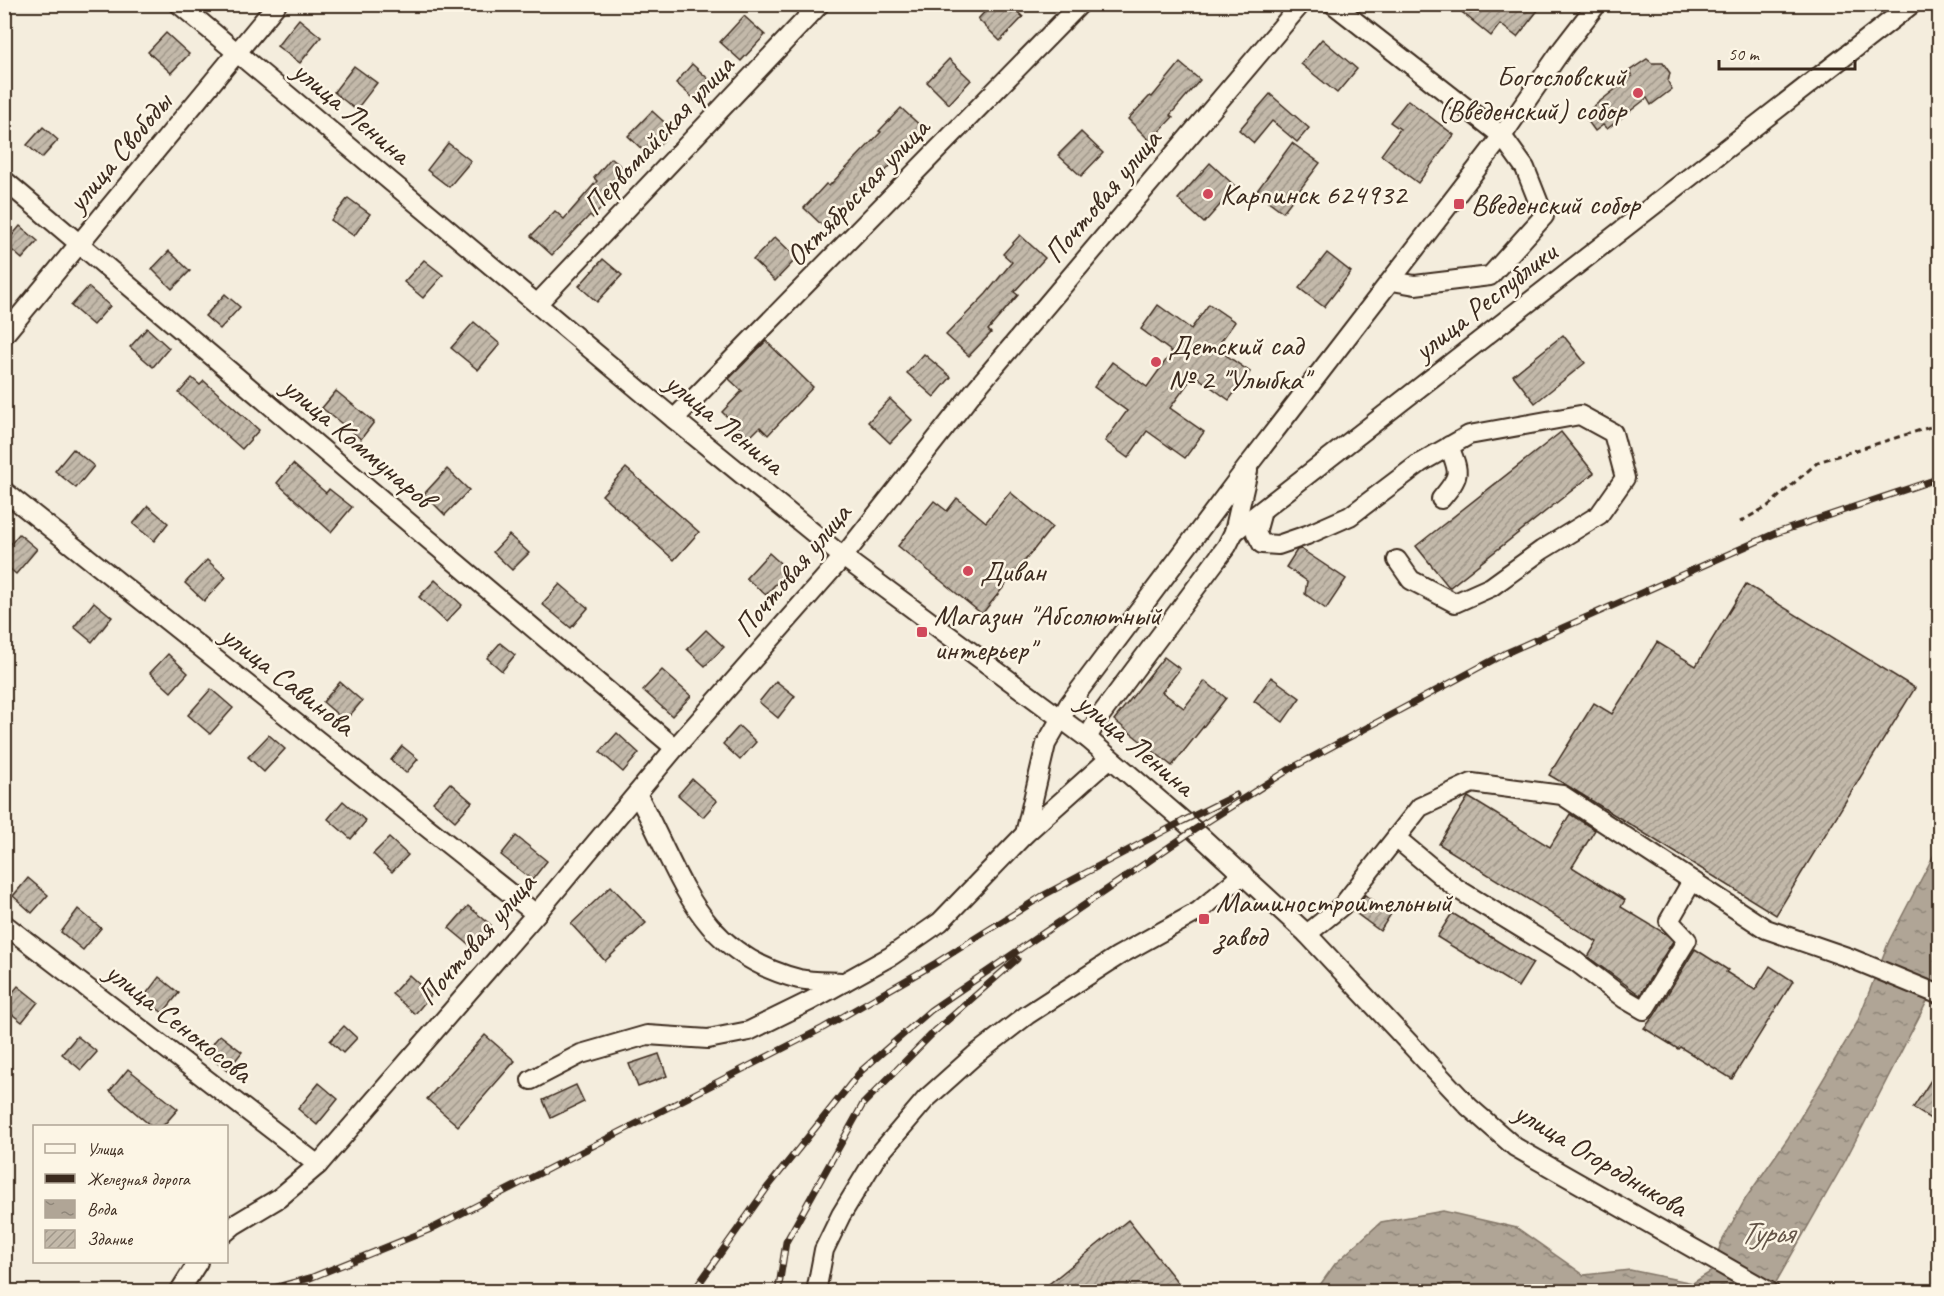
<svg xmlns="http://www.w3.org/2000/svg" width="1944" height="1296" font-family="Caveat,sans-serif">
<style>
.water{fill:url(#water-ripples);stroke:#817466;stroke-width:1.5}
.building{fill:url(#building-hatch);stroke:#3b2a1e;stroke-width:1.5}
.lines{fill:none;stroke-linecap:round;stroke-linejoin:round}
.minor-casing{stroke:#3b2a1e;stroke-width:22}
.path{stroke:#3b2a1e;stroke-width:3;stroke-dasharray:6 4.5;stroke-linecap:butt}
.minor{stroke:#fcf5e5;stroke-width:18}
.rail-casing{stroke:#3b2a1e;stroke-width:7}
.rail{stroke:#fcf5e5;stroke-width:4.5;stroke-dasharray:14;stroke-linecap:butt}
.poi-dot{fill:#d1495b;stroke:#fcf5e5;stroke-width:2}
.labels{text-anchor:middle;stroke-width:5;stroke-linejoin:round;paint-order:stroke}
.poi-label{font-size:30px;fill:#3b2a1e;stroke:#fcf5e5;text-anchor:start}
.street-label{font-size:30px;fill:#3b2a1e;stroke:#fcf5e5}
.water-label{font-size:32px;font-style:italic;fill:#645548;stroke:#fcf5e5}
</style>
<defs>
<pattern id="water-ripples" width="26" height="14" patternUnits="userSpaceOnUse" patternTransform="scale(1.5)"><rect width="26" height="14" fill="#b0a596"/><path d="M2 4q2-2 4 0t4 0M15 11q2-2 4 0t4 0" fill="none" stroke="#90877a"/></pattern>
<pattern id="building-hatch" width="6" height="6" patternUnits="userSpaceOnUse" patternTransform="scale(1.5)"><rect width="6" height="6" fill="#c3b9aa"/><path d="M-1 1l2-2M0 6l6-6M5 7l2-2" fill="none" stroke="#a0978a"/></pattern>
</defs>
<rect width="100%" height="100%" fill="#f4eddd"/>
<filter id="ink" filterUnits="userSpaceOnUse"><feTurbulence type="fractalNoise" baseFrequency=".0167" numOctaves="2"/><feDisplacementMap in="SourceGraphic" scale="12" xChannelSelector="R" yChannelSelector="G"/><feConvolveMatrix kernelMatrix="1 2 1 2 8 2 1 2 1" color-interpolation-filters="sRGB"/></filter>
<g filter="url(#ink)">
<!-- water -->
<path class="water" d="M1939,845V978L1844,1163L1771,1291L1315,1292L1335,1264L1381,1222L1443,1211L1517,1228L1584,1275L1630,1270L1693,1283L1712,1271L1721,1243L1746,1198L1788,1138L1857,1023L1889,941Z"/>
<!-- building -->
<g class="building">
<path d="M992,4H1009L1023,17L1000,41L978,19Z"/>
<path d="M1452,4H1543L1517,37L1500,24L1491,36Z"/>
<path d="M744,16L765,35L741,61L720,42Z"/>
<path d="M299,19L321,37L300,63L277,46Z"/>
<path d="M166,33L189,54L171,73L148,52Z"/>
<path d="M1322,39L1357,69L1337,93L1301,64Z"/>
<path d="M949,59L971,80L949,104L927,82Z"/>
<path d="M1647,59L1652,63H1663L1670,73L1668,82L1672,89L1651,105L1647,98L1607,129L1603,125L1595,131L1587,120L1593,115L1589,110L1632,76L1629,71Z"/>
<path d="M1180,63L1200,80L1170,115L1173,117L1150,141L1128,119L1150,96L1152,97Z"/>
<path d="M692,64L716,86L700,104L676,83Z"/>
<path d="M354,66L377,83L356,110L334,92Z"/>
<path d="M1270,94L1309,128L1297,142L1272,121L1254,143L1239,130Z"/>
<path d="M1408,100L1454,135L1418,183L1381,155L1400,129L1390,122Z"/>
<path d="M901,108L924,129L867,191L865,189L826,229L804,208L826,184L829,186L881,132L879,131Z"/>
<path d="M652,111L673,130L649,156L628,136Z"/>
<path d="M43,127L58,140L42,158L27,145Z"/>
<path d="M1081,132L1103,153L1081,176L1058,155Z"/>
<path d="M448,143L471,161L449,187L427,170Z"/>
<path d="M1292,143L1320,163L1283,212L1256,192Z"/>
<path d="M611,158L629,173L605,201L606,202L593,218L590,215L552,255L531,236L555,211L564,219L597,181L594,178Z"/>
<path d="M1210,163L1236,187L1204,223L1178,199Z"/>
<path d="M348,198L370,214L354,236L331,220Z"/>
<path d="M20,226L38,241L22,259L5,244Z"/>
<path d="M1020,235L1045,258L1014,292L1018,295L988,330L991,333L969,356L946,335L986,294L1012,262L1003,254Z"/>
<path d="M775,237L797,258L775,281L753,260Z"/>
<path d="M169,251L190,271L172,289L152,269Z"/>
<path d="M1327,253L1351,272L1324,307L1299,288Z"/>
<path d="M603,259L622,275L597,302L579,286Z"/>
<path d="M424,260L443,275L423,298L404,282Z"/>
<path d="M88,287L110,306L93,325L71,306Z"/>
<path d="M225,294L240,307L220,329L205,316Z"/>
<path d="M1209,304L1235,322L1216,348L1250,372L1229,400L1194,375L1170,408L1204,432L1185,458L1147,431L1128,458L1105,441L1127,411L1094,387L1112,362L1147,387L1172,352L1141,329L1158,305L1191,329Z"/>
<path d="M474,322L500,344L478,370L451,348Z"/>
<path d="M147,328L169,348L153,367L130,347Z"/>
<path d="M1563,335L1585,363L1535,403L1513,375Z"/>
<path d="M766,341L813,387L768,435L760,427L749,438L722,412L742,391L729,379Z"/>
<path d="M924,354L951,377L934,397L907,373Z"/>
<path d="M192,378L200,385L204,381L259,430L242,449L179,393Z"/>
<path d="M336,391L374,422L361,439L322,408Z"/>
<path d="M890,399L912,420L890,443L868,422Z"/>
<path d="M1561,432L1594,473L1450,587L1448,586L1416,546Z"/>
<path d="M73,449L94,466L76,488L55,471Z"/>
<path d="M293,464L326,493L329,489L352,507L331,532L277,483Z"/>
<path d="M626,468L699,532L674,560L602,495Z"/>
<path d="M447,469L469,490L445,515L424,494Z"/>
<path d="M1010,492L1052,527L982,614L898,546L934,501L947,511L957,498L986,522Z"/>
<path d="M148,506L168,523L154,541L133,524Z"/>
<path d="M19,534L37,549L16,574L4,564V552Z"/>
<path d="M509,535L529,553L512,570L493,552Z"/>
<path d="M1301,549L1346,579L1326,609L1305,594L1307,581L1286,567L1297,550Z"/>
<path d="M769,553L788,570L766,595L746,578Z"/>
<path d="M207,560L226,577L204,601L185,583Z"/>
<path d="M435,580L462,605L446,622L419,597Z"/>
<path d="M560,584L588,608L571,628L542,604Z"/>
<path d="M1746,584L1915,688L1776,915L1568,786L1549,775L1594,703L1612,714L1657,642L1696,666Z"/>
<path d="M94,602L112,617L92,642L74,627Z"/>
<path d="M706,630L724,647L705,666L687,649Z"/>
<path d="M500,643L515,655L502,671L487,658Z"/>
<path d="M168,654L188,673L171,692L150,673Z"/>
<path d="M1164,657L1180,669L1162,692L1184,708L1205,681L1226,698L1172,766L1114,720Z"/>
<path d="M662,670L691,696L672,716L643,690Z"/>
<path d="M1271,677L1300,698L1283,722L1254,701Z"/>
<path d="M776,681L795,696L778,718L759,702Z"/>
<path d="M340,682L362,701L345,721L323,702Z"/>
<path d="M211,689L233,708L210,734L188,715Z"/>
<path d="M739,726L756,742L740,760L723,744Z"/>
<path d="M617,733L639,753L623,772L600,752Z"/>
<path d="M269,735L285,749L264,772L248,757Z"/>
<path d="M402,746L418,759L406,773L391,760Z"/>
<path d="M692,779L717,801L703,817L678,795Z"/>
<path d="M450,783L472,802L455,821L433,802Z"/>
<path d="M1468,797L1550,847L1570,814L1595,830L1572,867L1625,900L1621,907L1666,934L1673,941L1640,995L1588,957L1597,942L1439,844Z"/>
<path d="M343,801L366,821L351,839L328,819Z"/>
<path d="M516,836L547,861L532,880L501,855Z"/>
<path d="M389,838L408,855L392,872L373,854Z"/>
<path d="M28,878L48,895L32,913L13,896Z"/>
<path d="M611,886L646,923L605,961L571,924Z"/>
<path d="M1365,895L1391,914L1380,931L1353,911Z"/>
<path d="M468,906L491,925L472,947L449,928Z"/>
<path d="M78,909L101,928L83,950L61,932Z"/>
<path d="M1452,913L1533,963L1518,987L1437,937Z"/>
<path d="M1695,949L1728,970L1726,972L1755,990L1770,966L1793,981L1732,1079L1680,1047L1678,1049L1644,1028L1654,1016Z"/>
<path d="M409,975L431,995L415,1014L392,994Z"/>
<path d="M159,977L179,993L163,1013L143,998Z"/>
<path d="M18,986L38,1002L22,1022L4,1008V1003Z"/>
<path d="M344,1026L357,1038L343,1053L330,1041Z"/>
<path d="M220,1035L242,1052L227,1071L205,1053Z"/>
<path d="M485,1035L515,1061L458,1126L427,1099Z"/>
<path d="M77,1036L97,1052L81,1070L62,1054Z"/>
<path d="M659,1054L667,1076L638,1087L629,1064Z"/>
<path d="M1940,1066V1125L1913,1108Z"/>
<path d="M128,1069L178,1109L163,1126H151L110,1091Z"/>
<path d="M319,1083L338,1099L317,1125L298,1109Z"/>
<path d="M576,1085L584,1102L551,1118L543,1100Z"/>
<path d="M1128,1220L1179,1284L1170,1292H1039Z"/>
</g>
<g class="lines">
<!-- minor casing -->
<g class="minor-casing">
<g id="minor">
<path d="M179,4L674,419L843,557L1087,738L1194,830L1307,934L1469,1107L1515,1147L1770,1292"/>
<path d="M1333,4L1502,136L1525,168L1544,216L1490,276L1415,285L1392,281"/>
<path d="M4,180L675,748"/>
<path d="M537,304L820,4"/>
<path d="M4,335L277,4"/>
<path d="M674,419L1080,4"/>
<path d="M4,491L536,914"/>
<path d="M1441,499C1461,475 1460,474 1449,446"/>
<path d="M1262,511L1256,533L1262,544L1278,545L1307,535L1350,516L1420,463L1469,435L1580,415L1613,433L1625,478L1599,515L1542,550L1491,587L1455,603L1411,580L1397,560"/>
<path d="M1234,532L1912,4"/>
<path d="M1087,738L1100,716L1227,546L1234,532L1248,471"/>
<path d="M637,794C682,876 695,952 799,979C813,982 830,981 844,982"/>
<path d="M1025,834L1046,744L1069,704L1250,463L1502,136L1563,48L1597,4"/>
<path d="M1396,838L1456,888L1575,961L1625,999L1644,1010L1687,940L1669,921L1692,881"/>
<path d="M4,924L318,1165"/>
<path d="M1307,934L1343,905L1420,807L1472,783L1562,795L1766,929L1850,958L1940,995"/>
<path d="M531,1080L581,1054L647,1035L708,1039L749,1031L810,1001L891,956L940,922L1025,834L1110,758"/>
<path d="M226,1232L234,1225L279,1198L318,1165L536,914L675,748L843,557L974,391L1301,4"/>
<path d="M179,1292L198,1262"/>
<path d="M816,1292L824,1250L841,1215L875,1159L926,1099L975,1055L1027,1015L1118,956L1199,911L1243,874"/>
</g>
</g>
<!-- path -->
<path class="path" d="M1740,522L1768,506L1818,462L1940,424"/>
<!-- minor -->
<use href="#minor" class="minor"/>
<!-- rail casing -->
<g class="rail-casing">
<g id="rail">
<path d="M259,1292L310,1278L431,1229L823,1028L936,963L1044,895L1183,821L1236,795"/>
<path d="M693,1292L767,1188L861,1071L931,1010L1194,830L1290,769L1506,653L1776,533L1940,478"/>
<path d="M778,1292L786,1242L863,1104L935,1031L1017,959"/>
</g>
</g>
<!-- rail -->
<use href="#rail" class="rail"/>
</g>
</g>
<!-- markers -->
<g class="poi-dot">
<circle cx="1638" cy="93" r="6"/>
<circle cx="1208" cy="194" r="6"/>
<rect x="1453" y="198" width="12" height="12" rx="3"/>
<circle cx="1156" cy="362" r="6"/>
<circle cx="968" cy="571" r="6"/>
<rect x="916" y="626" width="12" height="12" rx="3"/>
<rect x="1198" y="913" width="12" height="12" rx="3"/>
</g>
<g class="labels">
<!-- poi labels -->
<g class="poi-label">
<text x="1626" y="86" text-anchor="end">Богословский<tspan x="1626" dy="34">(Введенский) собор</tspan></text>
<text x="1220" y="204">Карпинск 624932</text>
<text x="1471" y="214">Введенский собор</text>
<text x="1168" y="355">Детский сад<tspan x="1168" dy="34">№ 2 "Улыбка"</tspan></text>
<text x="980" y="581">Диван</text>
<text x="934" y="625">Магазин "Абсолютный<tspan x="934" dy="34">интерьер"</tspan></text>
<text x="1216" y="912">Машиностроительный<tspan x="1216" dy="34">завод</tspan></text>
</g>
<!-- street labels -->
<g class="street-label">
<text transform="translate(352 112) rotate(40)" y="10">улица Ленина</text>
<text transform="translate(658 135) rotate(-47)" y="10">Первомайская улица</text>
<text transform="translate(119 152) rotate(-50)" y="10">улица Свободы</text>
<text transform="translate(857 192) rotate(-46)" y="10">Октябрьская улица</text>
<text transform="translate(1102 196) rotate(-50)" y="10">Почтовая улица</text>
<text transform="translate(1485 301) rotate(-38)" y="10">улица Республики</text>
<text transform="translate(725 423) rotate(39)" y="10">улица Ленина</text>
<text transform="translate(358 442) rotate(40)" y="10">улица Коммунаров</text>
<text transform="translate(792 570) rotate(-50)" y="10">Почтовая улица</text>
<text transform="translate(288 680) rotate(38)" y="10">улица Савинова</text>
<text transform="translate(1136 744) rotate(40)" y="10">улица Ленина</text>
<text transform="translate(476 939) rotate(-49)" y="10">Почтовая улица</text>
<text transform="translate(179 1022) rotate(38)" y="10">улица Сенокосова</text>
<text transform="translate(1601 1159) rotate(31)" y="10">улица Огородникова</text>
</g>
<!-- water labels -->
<g class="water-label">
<text x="1766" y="1243">Турья</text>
</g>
</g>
<!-- margin -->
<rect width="1944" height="1296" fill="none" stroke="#fcf5e5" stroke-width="24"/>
<rect x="12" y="12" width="1920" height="1272" fill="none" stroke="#3b2a1e" stroke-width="2" filter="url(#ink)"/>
<!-- legend -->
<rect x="33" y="1125" width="195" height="138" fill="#fcf5e5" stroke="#afa495" stroke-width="1.5"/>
<rect x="45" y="1144" width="30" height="9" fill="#fcf5e5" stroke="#afa495" stroke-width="1.5"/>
<text x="87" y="1155" font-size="18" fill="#3b2a1e">Улица</text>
<rect x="45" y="1174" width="30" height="9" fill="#3b2a1e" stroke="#afa495" stroke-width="1.5"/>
<text x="87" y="1185" font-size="18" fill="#3b2a1e">Железная дорога</text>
<rect x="45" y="1200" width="30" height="18" fill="url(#water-ripples)" stroke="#afa495" stroke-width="1.5"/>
<text x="87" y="1215" font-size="18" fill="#3b2a1e">Вода</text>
<rect x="45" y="1230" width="30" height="18" fill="url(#building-hatch)" stroke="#afa495" stroke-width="1.5"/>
<text x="87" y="1245" font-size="18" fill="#3b2a1e">Здание</text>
<!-- scale -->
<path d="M1719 60v9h136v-9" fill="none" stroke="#3b2a1e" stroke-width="3"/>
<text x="1728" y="60" font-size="18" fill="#3b2a1e" stroke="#fcf5e5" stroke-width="4.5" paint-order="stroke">50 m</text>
</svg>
